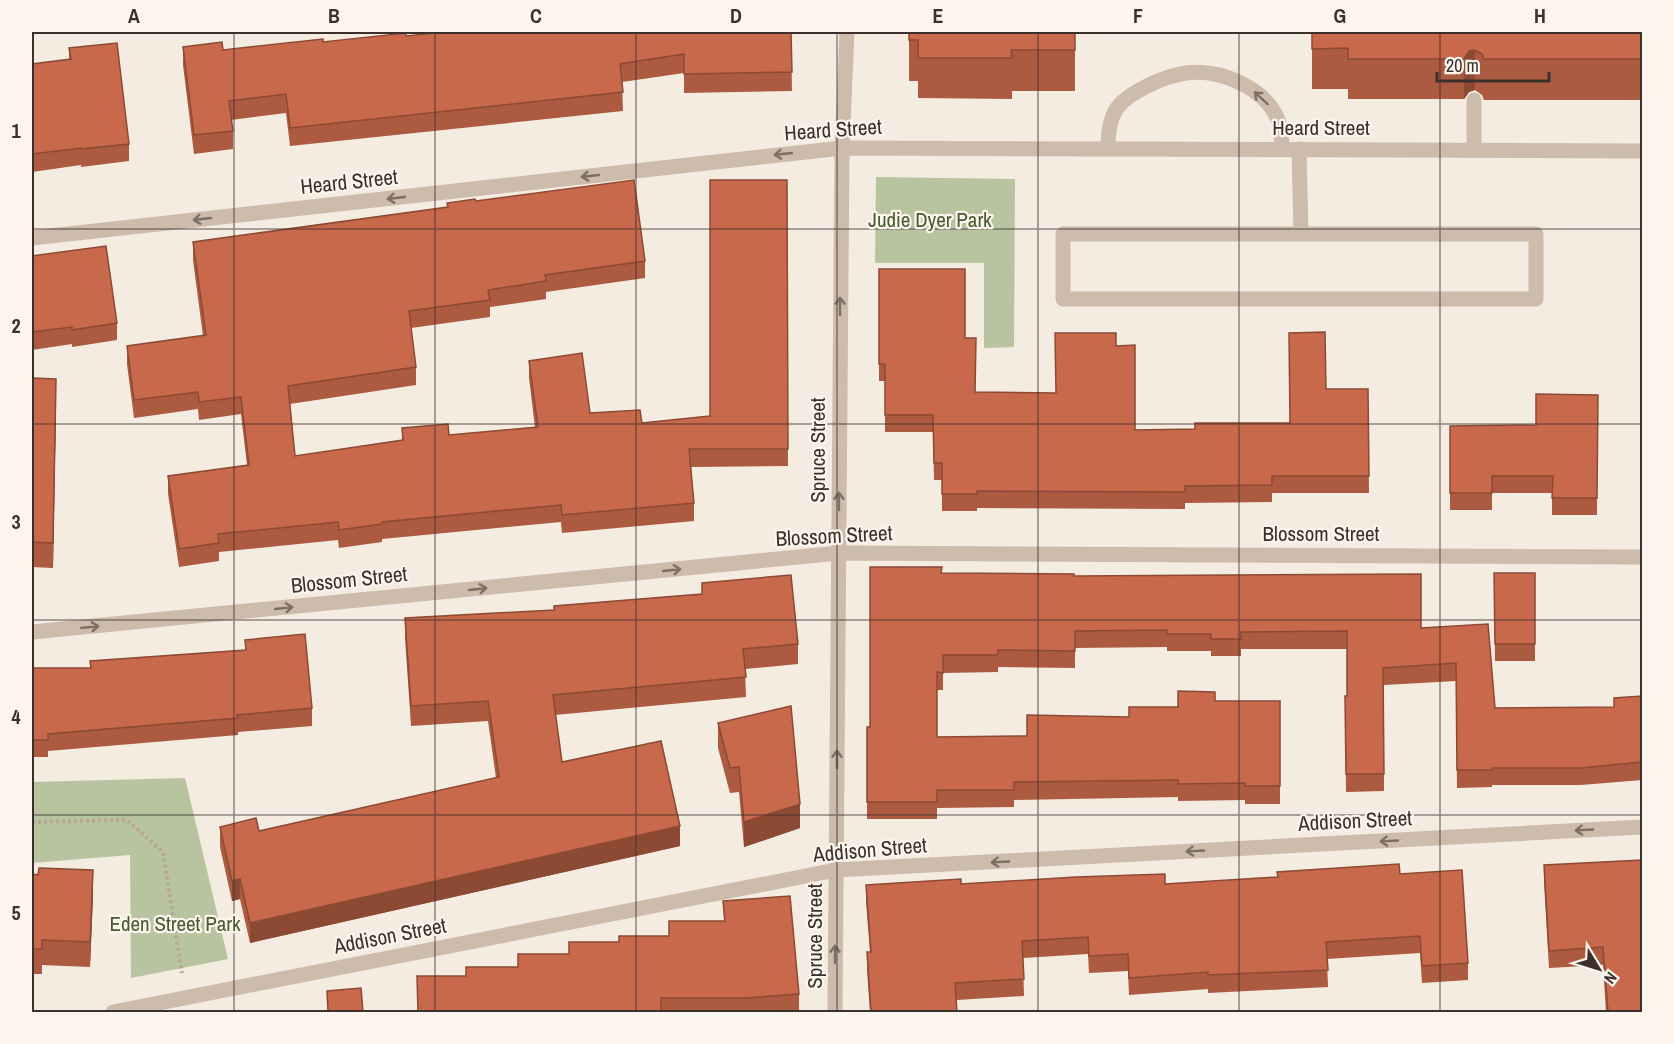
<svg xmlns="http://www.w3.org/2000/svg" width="1674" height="1044" font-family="'Archivo Narrow',sans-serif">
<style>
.green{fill:#b8c4a0}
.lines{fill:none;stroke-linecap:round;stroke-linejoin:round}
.path{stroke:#b9a596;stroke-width:4;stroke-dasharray:3 3;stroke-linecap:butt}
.lane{stroke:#cdbbac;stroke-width:15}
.street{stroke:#cdbbac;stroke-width:15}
.wall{fill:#ac5a40}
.shaded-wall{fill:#8c4a34}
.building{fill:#c8694b;stroke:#8c4a34;stroke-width:1.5}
.oneway{stroke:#7d6f65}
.grid{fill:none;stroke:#3b302b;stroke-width:1.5;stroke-opacity:0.55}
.labels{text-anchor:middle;stroke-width:4.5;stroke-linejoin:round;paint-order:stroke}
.street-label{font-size:21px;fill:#3b302b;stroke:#fbf5ee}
.park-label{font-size:21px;fill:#4a5a2e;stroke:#fbf5ee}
.neatline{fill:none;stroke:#3b302b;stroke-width:2}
.grid-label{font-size:20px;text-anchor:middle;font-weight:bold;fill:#3b302b}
</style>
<rect width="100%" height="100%" fill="#f4ebe1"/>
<!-- green -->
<g class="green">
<path d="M876,177L1015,179L1014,347L984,348V263H875Z"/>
<path d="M185,778L228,959L131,978L130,855L32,863V782Z"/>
</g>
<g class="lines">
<!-- path -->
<path class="path" d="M32,822L127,820L163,852L182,973"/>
<!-- lane -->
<g class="lane">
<path d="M1108,148C1108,135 1109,120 1117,108C1124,98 1136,92 1147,86C1159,80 1172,75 1186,73C1220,69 1266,87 1279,122C1282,130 1281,140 1282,149"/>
<path d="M1299,149L1301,234"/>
<path d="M1474,150V100"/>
<rect x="1063" y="234" width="473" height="65"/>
</g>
<!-- street -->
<g class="street">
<path d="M32,238L842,148L1642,151"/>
<path d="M32,632L839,553L1642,557"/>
<path d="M113,1012L836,870L1642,827"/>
<path d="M835,1012L842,148L847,32"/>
</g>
</g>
<!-- wall -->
<g class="wall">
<path d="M791,32L792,91L684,93V73L622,82L623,111L290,146L286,113L231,120L233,131V149L194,154L183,65V47L223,50L406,36Z"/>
<path d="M909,32H1075V91H1012V99L918,98V81H909Z"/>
<path d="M1312,32H1642V100H1484L1482,95L1475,90L1469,92L1464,99H1348V89H1312Z"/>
<path d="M69,48L129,144V161L81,167V165L32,172V64L69,59Z"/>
<path d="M787,180L788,466L691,467L694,503V521L562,533L561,522L382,539V542L339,548L338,540L219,552V561L179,567L168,494V476L247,465L241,414L199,420L198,409L134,418L127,364V346L203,336L193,260V242L447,207V203L476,201L645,261V278L546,292V299L490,307V317L411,328L416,367V385L290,404L295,456L402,441V428L449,435L535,427L529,378V361L590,413L642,423L710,416Z"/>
<path d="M32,256L117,323V340L72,347V344L32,350Z"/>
<path d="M879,269L965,338L976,355L975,392L1056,393L1116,346L1135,430L1195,429L1290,423L1326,389H1368L1369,493H1272V502L1185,503V509L977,508V511H942V480H934L933,432H885V381H879Z"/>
<path d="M32,378L56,404L53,568L32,567Z"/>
<path d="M1598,395L1597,515H1552V493H1492V510H1450V426L1536,425Z"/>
<path d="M941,573L1074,576L1421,628L1488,624L1495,708L1614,707V698L1642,696V780L1581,785H1492V787L1457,788L1456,681L1384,685V791L1346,792L1345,696H1347V649H1241V656H1211V651H1167V647L1075,648V668L998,667V672L943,673V690H937V737L1027,736L1178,707L1215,701H1280V804H1245V800L1178,801V797L1014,800V807L937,808V819H867V727H870Z"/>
<path d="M1494,573H1535V661H1495Z"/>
<path d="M702,583L798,644V664L745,669L746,697L555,715L562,762L680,846L250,943L240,899L232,901L220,847V827L259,831L496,778L488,721L411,726L405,638V618L554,610L702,594Z"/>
<path d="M245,640L312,708V726L238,732V735L48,751V757H32V668H90V661L245,650Z"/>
<path d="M718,723L800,828L744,847L739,792L730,793L718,748Z"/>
<path d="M1642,860V1012H1606L1603,965L1549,968L1544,882V865Z"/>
<path d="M32,874L93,895L90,967L42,965V974H32Z"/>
<path d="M1400,874L1468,963V980L1422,983L1420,953L1327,959L1328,987L1208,993V989L1129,995L1128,971L1089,973L1088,954L1023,958L1024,996L957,1000V1012H870L867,970V952H870L866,902V885L1165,884Z"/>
<path d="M723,901L799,994V1011L784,1012H417L466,976L518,967L619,942L669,936L724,921Z"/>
</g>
<!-- shaded-wall -->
<g class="shaded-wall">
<path d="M1475,50V90L1469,92L1464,99V59L1469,51Z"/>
<path d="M56,379V404L53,568V543Z"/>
<path d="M800,804V828L744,847V822Z"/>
<path d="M680,826V846L250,943V923Z"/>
<path d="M93,870V895L90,967V942Z"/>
<path d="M240,879V899L232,901V881Z"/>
</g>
<!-- building -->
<g class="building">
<path d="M445,32H791L792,72L684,74V54L620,64L623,92L290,128L286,94L229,101L233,131L194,135L183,47L222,42L223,50L323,39V42L406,33V36Z"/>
<path d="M909,32H1075V50H1011L1012,58H918V40H909Z"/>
<path d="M1312,32H1642V59H1484L1482,54L1475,50L1469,51L1464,59H1348V48L1312,49Z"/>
<path d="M117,43L129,144L81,149V148L32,154V64L71,59L69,48Z"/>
<path d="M634,180L645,261L545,275L546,281L488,290L490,300L409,311L416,367L288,386L295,456L403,440L402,428L448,424L449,435L538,427L529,361L582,353L590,413L640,410L642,423L710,416V180H787L788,449H689L694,503L562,515L561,505L382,522V524L339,530L338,522L218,534L219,543L179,549L168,476L249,465L241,397L199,402L198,392L134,400L127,346L206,335L193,242L448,207L447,203L475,199L476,201Z"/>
<path d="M106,246L117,323L72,330V327L32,332V256Z"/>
<path d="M879,269H965V338H976L975,392L1056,393L1055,333H1116V346L1135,345V430L1195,429V423H1290L1289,333L1325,332L1326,389H1368L1369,476H1272V485L1185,486V492L977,491V494H942V463H934L933,415H885V364H879Z"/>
<path d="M32,378L56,379L53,543L32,542Z"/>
<path d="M1536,394L1598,395L1597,498H1552L1553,476H1492V493H1450V426L1536,425Z"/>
<path d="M870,567H942L941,573L1074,574V576L1421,574V628L1488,624L1495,708L1614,707V698L1642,696V762L1581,768H1492V770H1457L1456,663L1383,668L1384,774H1346L1345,696H1347V631L1241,632V639H1211V634H1167V630L1075,631V651L998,650V655H943V673L937,672V737L1027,736V715L1129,717V707H1178V691L1215,692V701H1280V786H1245V783L1178,784V780L1014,782V790H937V802H867V727H870Z"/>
<path d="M1494,573H1535V644H1495Z"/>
<path d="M791,575L798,644L743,649L746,677L553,695L562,762L661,741L680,826L250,923L240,879L232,881L220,827L256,818L259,831L499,777L488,701L411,706L405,618L554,610V606L702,594V583Z"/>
<path d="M305,634L312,708L237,715L238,718L48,734V740H32V668H91L90,661L246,650L245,640Z"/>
<path d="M791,706L800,804L744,822L739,767L730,768L718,723Z"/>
<path d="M1642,860V1012H1608L1603,947L1549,951L1544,865Z"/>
<path d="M1399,864L1400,874L1462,870L1468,963L1422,966L1420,936L1326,942L1328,970L1208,975V972L1129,978L1128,954L1089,956L1088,937L1022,941L1024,979L955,983L957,1012H871L867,952H871L866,885L961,879V884L1076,877L1165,874V884L1278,877L1277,872Z"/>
<path d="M39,868L93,870L90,942L42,940V949H32V874L38,875Z"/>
<path d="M790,896L799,994L746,998H661V1012H418L417,976H466V967H518V954H569V942H619V936H669V921H725L723,901Z"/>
<path d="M361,988L363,1012H328L327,991Z"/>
</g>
<!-- one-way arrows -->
<defs><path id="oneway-shaft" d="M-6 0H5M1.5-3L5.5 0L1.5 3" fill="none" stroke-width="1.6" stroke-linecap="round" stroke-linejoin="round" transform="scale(1.5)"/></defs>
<g class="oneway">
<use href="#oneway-shaft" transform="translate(1261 98) rotate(-138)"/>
<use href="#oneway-shaft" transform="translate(783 154) rotate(174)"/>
<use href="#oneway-shaft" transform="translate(590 176) rotate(174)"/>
<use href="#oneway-shaft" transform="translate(396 198) rotate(174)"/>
<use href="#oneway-shaft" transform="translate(202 219) rotate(174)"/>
<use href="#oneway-shaft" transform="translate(840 306) rotate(-90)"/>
<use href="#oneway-shaft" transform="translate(839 501) rotate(-90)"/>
<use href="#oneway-shaft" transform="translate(672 570) rotate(-6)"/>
<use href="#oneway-shaft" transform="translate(478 589) rotate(-6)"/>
<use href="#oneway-shaft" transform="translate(284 608) rotate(-6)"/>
<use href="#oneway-shaft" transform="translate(90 627) rotate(-6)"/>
<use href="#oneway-shaft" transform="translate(837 759) rotate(-90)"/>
<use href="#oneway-shaft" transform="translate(1584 830) rotate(177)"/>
<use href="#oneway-shaft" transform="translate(1389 841) rotate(177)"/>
<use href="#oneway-shaft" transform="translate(1195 851) rotate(177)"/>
<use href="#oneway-shaft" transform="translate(1000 862) rotate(177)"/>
<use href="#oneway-shaft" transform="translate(835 954) rotate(-90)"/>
</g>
<!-- grid -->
<path class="grid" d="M234,32V1012M435,32V1012M636,32V1012M837,32V1012M1038,32V1012M1239,32V1012M1440,32V1012M32,229H1642M32,424H1642M32,620H1642M32,815H1642"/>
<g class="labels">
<!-- street labels -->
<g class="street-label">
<text x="1321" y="135">Heard Street</text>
<text transform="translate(833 130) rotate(-4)" y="7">Heard Street</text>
<text transform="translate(349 182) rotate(-6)" y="7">Heard Street</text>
<text transform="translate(818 450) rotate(-90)" y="7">Spruce Street</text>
<text x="1321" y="541">Blossom Street</text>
<text transform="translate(834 536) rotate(-3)" y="7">Blossom Street</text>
<text transform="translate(349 580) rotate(-6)" y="7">Blossom Street</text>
<text transform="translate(1355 821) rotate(-3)" y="7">Addison Street</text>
<text transform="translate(870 850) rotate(-5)" y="7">Addison Street</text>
<text transform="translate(390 936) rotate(-11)" y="7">Addison Street</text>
<text transform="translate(815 936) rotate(-90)" y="7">Spruce Street</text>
</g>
<!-- park labels -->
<g class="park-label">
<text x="930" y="227">Judie Dyer Park</text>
<text x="175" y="931">Eden Street Park</text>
</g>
</g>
<!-- border -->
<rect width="1674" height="1044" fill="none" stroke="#fbf5ee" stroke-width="66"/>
<!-- north arrow -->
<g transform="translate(1599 969) rotate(128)" stroke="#fbf5ee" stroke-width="4.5" paint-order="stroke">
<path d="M0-4.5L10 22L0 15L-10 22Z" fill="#3b302b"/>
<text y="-9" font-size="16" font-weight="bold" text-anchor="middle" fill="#3b302b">N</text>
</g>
<!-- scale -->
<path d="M1437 72v9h112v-9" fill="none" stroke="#3b302b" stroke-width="3"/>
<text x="1446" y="72" font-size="18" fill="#3b302b" stroke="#fbf5ee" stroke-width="4.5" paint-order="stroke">20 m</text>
<rect x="33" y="33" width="1608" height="978" class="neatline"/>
<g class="grid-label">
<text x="134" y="23">A</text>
<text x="334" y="23">B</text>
<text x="536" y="23">C</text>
<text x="736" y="23">D</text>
<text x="938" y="23">E</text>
<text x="1138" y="23">F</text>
<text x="1340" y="23">G</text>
<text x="1540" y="23">H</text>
<text x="16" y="138">1</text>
<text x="16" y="333">2</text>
<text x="16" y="529">3</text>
<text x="16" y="724">4</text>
<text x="16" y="920">5</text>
</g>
</svg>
